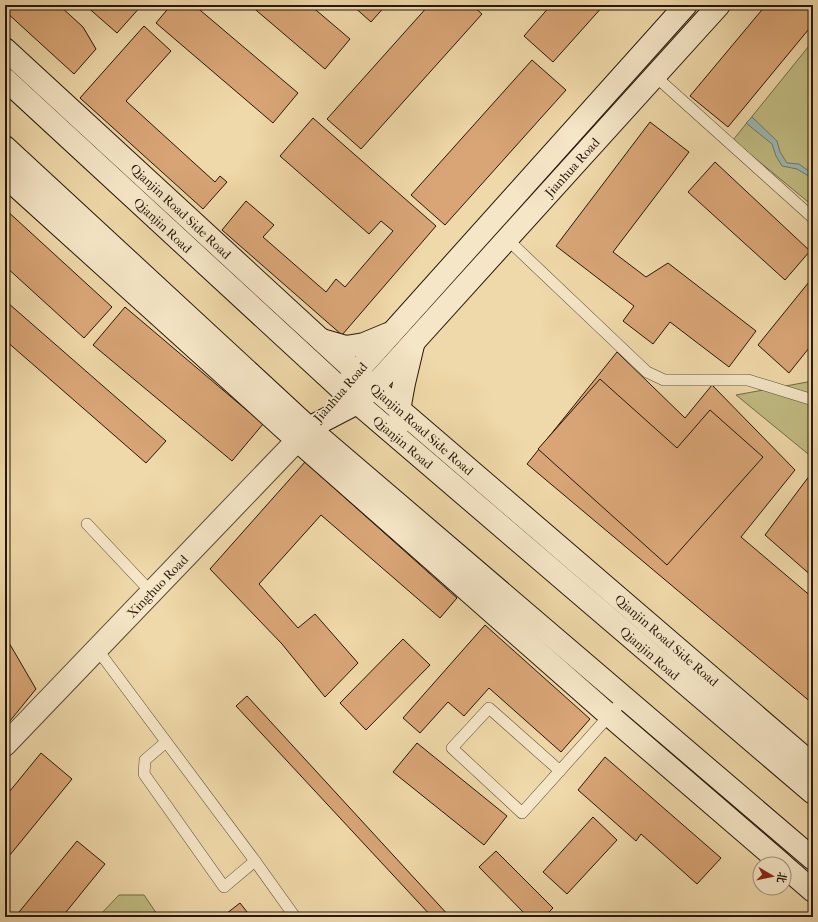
<svg xmlns="http://www.w3.org/2000/svg" width="818" height="922" font-family="'IM FELL French Canon','Noto Serif SC',serif">
<style>
.green{fill:#c1bc83;stroke:#736a46}
.water{fill:#9db8b2;stroke:#6d786e}
.building{fill:#d9a576;stroke:#251708}
.lines{fill:none;stroke-linecap:round;stroke-linejoin:round}
.lane-casing{stroke:#584730;stroke-width:12}
.street-casing{stroke:#584730;stroke-width:24}
.secondary-casing{stroke:#251708;stroke-width:24}
.lane{stroke:#f5e6c7;stroke-width:11}
.street{stroke:#f5e6c7;stroke-width:22}
.secondary{stroke:#f5e6c7;stroke-width:22}
.labels{text-anchor:middle;stroke-width:3.5;stroke-linejoin:round;paint-order:stroke}
.street-label{font-size:13px;fill:#251708;stroke:#f5e6c7}
</style>
<rect width="100%" height="100%" fill="#efd8a9"/>
<filter id="stains"><feTurbulence type="fractalNoise" baseFrequency=".005" numOctaves="4"/><feColorMatrix values="0 0 0 0 .2 0 0 0 0 .09 0 0 0 0 .02 0 0 0 .5 -.17"/></filter>
<radialGradient id="worn" r=".72"><stop offset=".6" stop-color="#630" stop-opacity="0"/><stop offset="1" stop-color="#630" stop-opacity=".3"/></radialGradient>
<!-- green -->
<g class="green">
<path d="M813,41V206L733,140Z"/>
<path d="M813,381V458L736,395Z"/>
<path d="M119,895H144L159,917H98Z"/>
</g>
<!-- water -->
<path class="water" d="M752,117L777,141L780,152L787,163L799,164L813,174V180L812,178L797,169L782,166L776,156L772,144L746,123Z"/>
<!-- building -->
<g class="building">
<path d="M5,5H59L83,27L96,49L74,74L5,11Z"/>
<path d="M85,5H142L117,33Z"/>
<path d="M171,5H194L298,93L273,123L156,23Z"/>
<path d="M250,5H310L350,39L325,69Z"/>
<path d="M352,5H386L371,22Z"/>
<path d="M429,5H472L482,14L361,149L327,119Z"/>
<path d="M551,5H604L553,62L524,36Z"/>
<path d="M766,5H813V24L728,127L690,96Z"/>
<path d="M144,26L171,51L126,101L215,182L220,176L227,182L203,209L80,98Z"/>
<path d="M532,60L566,90L445,225L411,195Z"/>
<path d="M313,118L436,226L342,335L222,230L246,201L274,225L263,237L326,292L336,279L345,287L393,231L381,221L369,234L280,156Z"/>
<path d="M650,122L689,152L613,252L646,277L668,263L756,331L729,367L670,322L653,344L623,321L634,306L556,246Z"/>
<path d="M715,162L810,251L785,280L688,192Z"/>
<path d="M5,209L112,307L84,338L5,266Z"/>
<path d="M813,277V343L789,373L758,345Z"/>
<path d="M8,303L166,441L146,463L5,340V306Z"/>
<path d="M125,307L263,424L232,461L93,345Z"/>
<path d="M617,352L685,418L712,385L795,470L741,537L813,598V704L527,464Z"/>
<path d="M600,379L677,448L710,410L763,457L667,565L538,449Z"/>
<path d="M305,462L457,598L440,618L321,515L259,584L298,628L315,614L358,663L325,697L282,644L210,569Z"/>
<path d="M813,471V577L765,535Z"/>
<path d="M485,625L590,719L561,752L489,688L464,716L448,702L420,733L403,718Z"/>
<path d="M5,636L36,689L5,727V686L9,681L5,675Z"/>
<path d="M403,639L430,665L366,730L340,703Z"/>
<path d="M247,696L450,917H432L236,706Z"/>
<path d="M417,743L507,816L484,845L393,772Z"/>
<path d="M41,753L72,779L5,861V797Z"/>
<path d="M605,757L721,858L697,884L641,834L636,841L578,790Z"/>
<path d="M593,817L617,840L567,894L543,872Z"/>
<path d="M77,841L105,864L62,917H15Z"/>
<path d="M496,851L553,908L544,917H528L479,867Z"/>
<path d="M240,903L251,917H222Z"/>
</g>
<g class="lines">
<!-- lane casing -->
<g class="lane-casing">
<g id="lane">
<path d="M655,76L813,218"/>
<path d="M507,239L647,372L664,380H748L813,400"/>
<path d="M87,524L151,592"/>
<path d="M97,649L255,861L224,887L144,774L145,760L166,742"/>
<path d="M560,771L489,708L452,748L522,813L625,698"/>
<path d="M255,861L295,917"/>
</g>
</g>
<!-- street casing -->
<g class="street-casing">
<path id="street" d="M5,745L309,428"/>
</g>
<!-- secondary casing -->
<g class="secondary-casing">
<g id="secondary">
<path d="M5,49L357,373L813,765"/>
<path d="M5,79L341,389L813,793"/>
<path d="M5,147L309,428L813,859"/>
<path d="M5,176L297,440L609,715L782,864"/>
<path d="M322,340L346,347L364,344L388,334"/>
<path d="M346,384L686,5"/>
<path d="M403,421L399,410L404,383L413,345"/>
<path d="M309,428L357,403L373,387L719,5"/>
<path d="M784,866L813,891"/>
</g>
</g>
<!-- lane -->
<use href="#lane" class="lane"/>
<!-- street -->
<use href="#street" class="street"/>
<!-- secondary -->
<use href="#secondary" class="secondary"/>
</g>
<g class="labels">
<!-- street labels -->
<g class="street-label">
<text transform="translate(572 167) rotate(-48)" y="5">Jianhua Road</text>
<text transform="translate(181 211) rotate(43)" y="5">Qianjin Road Side Road</text>
<text transform="translate(163 225) rotate(43)" y="5">Qianjin Road</text>
<text transform="translate(340 392) rotate(-49)" y="5">Jianhua Road</text>
<text transform="translate(422 429) rotate(41)" y="5">Qianjin Road Side Road</text>
<text transform="translate(403 442) rotate(40)" y="5">Qianjin Road</text>
<text transform="translate(157 586) rotate(-46)" y="5">Xinghuo Road</text>
<text transform="translate(667 640) rotate(41)" y="5">Qianjin Road Side Road</text>
<text transform="translate(650 653) rotate(41)" y="5">Qianjin Road</text>
</g>
</g>
<!-- margin -->
<rect width="818" height="922" fill="none" stroke="#efd8a9" stroke-width="20"/>
<rect x="6" y="6" width="806" height="910" fill="none" stroke="#251708" stroke-width="2"/>
<rect x="10" y="10" width="798" height="902" fill="none" stroke="#251708"/>
<!-- north arrow -->
<g transform="translate(772 876) rotate(99)"><circle r="19" fill="#f5e6c7" stroke="#a2937b"/>
<path d="M0-3L7 15L0 10L-7 15Z" fill="#8f2418"/>
<text y="-6" font-size="11" font-weight="bold" text-anchor="middle" fill="#251708">北</text>
</g>
<rect width="100%" height="100%" filter="url(#stains)"/>
<rect width="100%" height="100%" fill="url(#worn)"/>
</svg>
